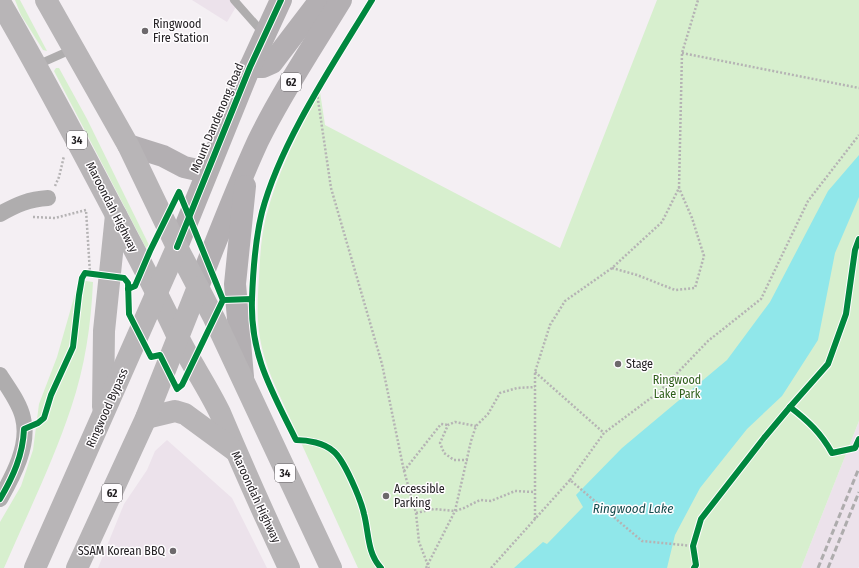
<svg xmlns="http://www.w3.org/2000/svg" width="859" height="568" font-family="'Fira Sans Condensed',sans-serif">
<style>
.built{fill:#ece2eb}
.green{fill:#d7efce}
.water{fill:#90e7ea}
.lines{fill:none;stroke-linecap:round;stroke-linejoin:round}
.path{stroke:#b5b3b4;stroke-width:2.5;stroke-dasharray:2 2;stroke-linecap:butt}
.lane{stroke:#afadae;stroke-width:8}
.street{stroke:#afadae;stroke-width:16}
.primary{stroke:#b3afb2;stroke-width:22}
.highway{stroke:#b8b5b7;stroke-width:22}
.rail{stroke:#aeacad;stroke-width:3;stroke-dasharray:6 3;stroke-linecap:butt}
.cycleway-casing{stroke:#fffdff;stroke-width:8}
.cycleway{stroke:#00873e;stroke-width:6}
.poi-dot{fill:#6d696c;stroke:#fffdff;stroke-width:1.5}
.labels{text-anchor:middle;stroke-width:3;stroke-linejoin:round;paint-order:stroke}
.shield{fill:#fffdff;stroke:#666366;stroke-width:1}
.shield-label{font-size:11px;font-weight:bold;fill:#242124}
.poi-label{font-size:12px;fill:#242124;stroke:#fffdff;text-anchor:start}
.street-label{font-size:12px;fill:#242124;stroke:#fffdff}
.park-label{font-size:12px;fill:#2e5f1a;stroke:#fffdff}
.water-label{font-size:13px;font-style:italic;fill:#144c4d;stroke:#fffdff}
</style>
<rect width="100%" height="100%" fill="#f4eff3"/>
<!-- built -->
<g class="built">
<path d="M192,0H240L227,22Z"/>
<path d="M859,421V567L858,568H801Z"/>
<path d="M167,440L232,498L267,568H98L124,504L147,470L155,451Z"/>
</g>
<!-- green -->
<g class="green">
<path d="M15,0H20L47,51L43,50L21,15Z"/>
<path d="M657,0H859V421L801,568H358L273,381C257,341 256,320 259,277C260,258 261,237 266,217C277,173 298,132 320,92L325,125L560,248Z"/>
<path d="M56,68H59L87,119L149,245L146,248L54,71Z"/>
<path d="M79,280L93,282C91,325 85,367 71,408C53,462 27,515 4,568H0V522L21,486L33,450L39,404L57,357Z"/>
</g>
<!-- water -->
<path class="water" d="M859,155V197L835,253L818,340L782,396L747,429L700,488L675,535L667,568H514L543,542L547,544L583,507L576,495L622,448L727,360L770,302L828,191Z"/>
<g class="lines">
<!-- path -->
<g class="path">
<path d="M682,53L859,88"/>
<path d="M317,93L331,188L382,364L404,471L416,513L419,542L429,568"/>
<path d="M55,186L59,177L64,156"/>
<path d="M33,217L55,218L86,210L90,273"/>
<path d="M612,268L637,275L675,290L695,288L704,256L692,218L679,188"/>
<path d="M535,372L604,433"/>
<path d="M468,460H454L444,453L440,443L448,425L455,422L476,426"/>
<path d="M404,471L441,424L448,425"/>
<path d="M570,480L604,433L659,392L708,341L761,299L808,201L859,135"/>
<path d="M416,513L434,509L455,511L464,508L480,500L491,501L515,491L534,492"/>
<path d="M535,519V372L550,325L565,301L612,268L662,222L679,188L682,53L698,0"/>
<path d="M426,568L455,511L471,441L476,426L488,414L500,393L517,388L535,387"/>
<path d="M491,568L570,480L642,541L693,546"/>
</g>
<!-- lane -->
<g class="lane">
<path d="M234,0L264,34"/>
<path d="M37,65L73,49"/>
</g>
<!-- street -->
<g class="street">
<path d="M0,214C16,205 29,199 48,198"/>
<path d="M0,375C8,388 20,403 23,418C30,445 13,476 0,499"/>
</g>
<!-- primary -->
<g class="primary">
<path d="M250,67H263L272,63L320,0"/>
<path d="M128,145L163,156L184,167L206,172"/>
<path d="M177,247L250,67L281,0"/>
<path d="M198,287C217,238 236,189 258,141C282,92 313,46 341,0"/>
<path d="M243,377L235,284L245,186"/>
</g>
<!-- highway -->
<g class="highway">
<path d="M46,0L128,145L177,247L214,318L331,568"/>
<path d="M0,2C41,72 78,143 116,215C137,255 158,294 177,335C190,362 207,386 220,413C242,465 265,517 289,568"/>
<path d="M103,407L104,331L116,215"/>
<path d="M146,418L175,411L185,414L234,450"/>
<path d="M35,568L177,247"/>
<path d="M77,568L146,418L198,287"/>
</g>
<!-- rail -->
<g class="rail">
<path d="M818,568L859,468"/>
<path d="M828,568L859,492"/>
</g>
<!-- cycleway casing -->
<g class="cycleway-casing">
<g id="cycleway">
<path d="M177,247L250,67L281,0"/>
<path d="M128,289L135,286L150,251L179,192L223,300"/>
<path d="M252,299C253,271 255,240 262,212C281,141 334,63 372,0"/>
<path d="M790,407L828,364L846,314L855,250L859,239"/>
<path d="M0,499C13,477 23,455 24,429L38,423L44,418L51,395L73,347L79,295L82,278L85,273L124,278L128,283L129,314L151,357L160,355L177,389L182,385L223,300L252,299C250,356 272,391 296,440C308,440 324,443 333,451C344,459 361,500 364,514C369,533 367,553 381,568"/>
<path d="M694,568L696,565L693,546L701,519L764,438L790,407C808,421 821,433 832,453L855,448L859,439"/>
</g>
</g>
<!-- cycleway -->
<use href="#cycleway" class="cycleway"/>
</g>
<!-- markers -->
<g class="poi-dot">
<circle cx="145" cy="31" r="4"/>
<circle cx="618" cy="364" r="4"/>
<circle cx="386" cy="496" r="4"/>
<circle cx="173" cy="551" r="4"/>
</g>
<g class="labels">
<!-- shield labels -->
<g class="shield">
<rect x="281" y="73" width="20" height="18" rx="3"/>
<rect x="67" y="131" width="20" height="18" rx="3"/>
<rect x="275" y="464" width="20" height="18" rx="3"/>
<rect x="102" y="484" width="20" height="18" rx="3"/>
</g>
<g class="shield-label">
<text x="291" y="86">62</text>
<text x="77" y="144">34</text>
<text x="285" y="477">34</text>
<text x="112" y="497">62</text>
</g>
<!-- poi labels -->
<g class="poi-label">
<text x="153" y="28">Ringwood<tspan x="153" dy="14">Fire Station</tspan></text>
<text x="626" y="368">Stage</text>
<text x="394" y="493">Accessible<tspan x="394" dy="14">Parking</tspan></text>
<text x="165" y="555" text-anchor="end">SSAM Korean BBQ</text>
</g>
<!-- street labels -->
<g class="street-label">
<text transform="translate(217 118) rotate(-67)" y="4">Mount Dandenong Road</text>
<text transform="translate(112 207) rotate(63)" y="4">Maroondah Highway</text>
<text transform="translate(107 408) rotate(-66)" y="4">Ringwood Bypass</text>
<text transform="translate(256 497) rotate(65)" y="4">Maroondah Highway</text>
</g>
<!-- park labels -->
<g class="park-label">
<text x="677" y="384">Ringwood<tspan x="677" dy="14">Lake Park</tspan></text>
</g>
<!-- water labels -->
<g class="water-label">
<text x="633" y="513">Ringwood Lake</text>
</g>
</g>
</svg>
